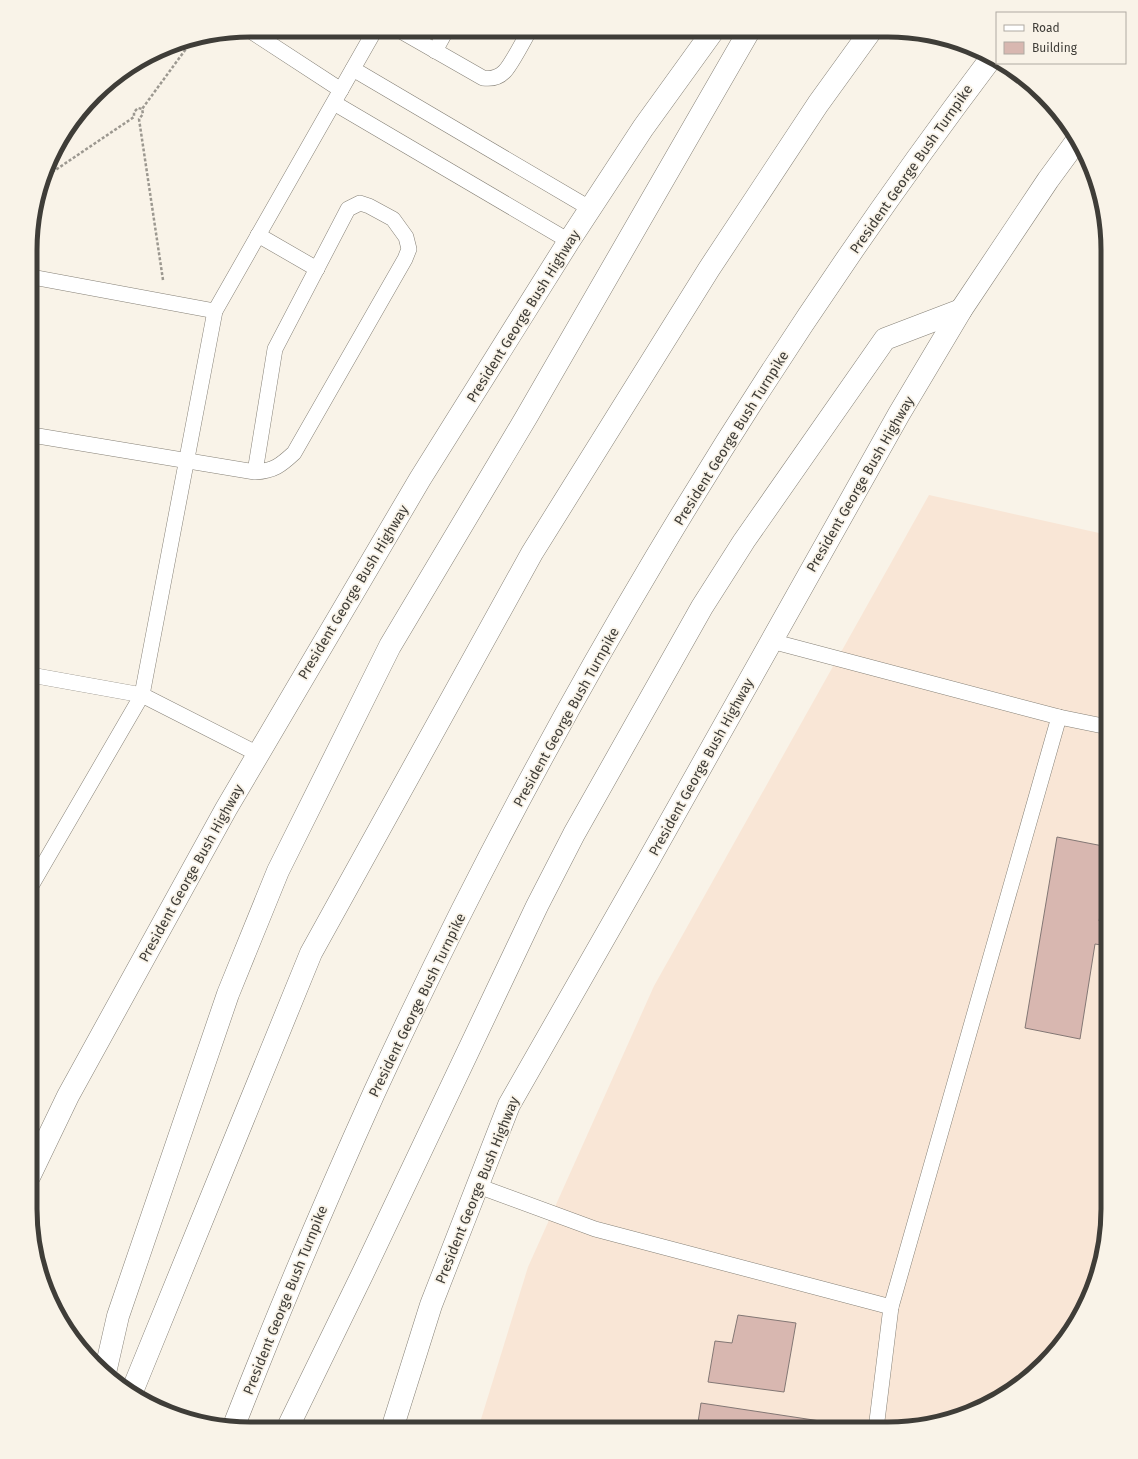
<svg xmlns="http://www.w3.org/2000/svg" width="1138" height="1459" font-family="'Fira Sans',sans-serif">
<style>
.commercial{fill:#f9e6d6}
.building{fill:#d8b7b0;stroke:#837774}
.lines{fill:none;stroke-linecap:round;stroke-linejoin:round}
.lane-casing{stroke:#868177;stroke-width:16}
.secondary-casing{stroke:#868177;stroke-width:23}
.highway-casing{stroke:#868177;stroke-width:23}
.path{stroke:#9c9890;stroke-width:2.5;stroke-dasharray:3 2;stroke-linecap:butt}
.lane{stroke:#fff;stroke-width:15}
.secondary{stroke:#fff;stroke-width:22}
.highway{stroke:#fff;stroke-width:22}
.labels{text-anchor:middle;stroke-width:3.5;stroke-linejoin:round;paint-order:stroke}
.street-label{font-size:14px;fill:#3f3d38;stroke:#f9f3e8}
.rim{fill:none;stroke:#3f3d38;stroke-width:5}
</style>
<rect width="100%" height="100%" fill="#f9f3e8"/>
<!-- commercial -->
<path class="commercial" d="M929,495L1108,535V1223L1096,1280L1078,1319L1043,1365L998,1400L945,1421L902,1429H478L528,1267L654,986Z"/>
<!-- building -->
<g class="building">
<path d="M1057,837L1108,847V871L1099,921L1108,923V946L1095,944L1080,1039L1025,1028Z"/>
<path d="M738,1315L796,1323L784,1392L708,1382L715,1341L732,1343Z"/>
<path d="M701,1403L840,1424L839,1429H697Z"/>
</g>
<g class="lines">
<!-- lane casing -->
<g class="lane-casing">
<g id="lane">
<path d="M249,30L341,90"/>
<path d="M399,30L483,78C490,79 498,78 504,72C510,67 524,40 529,31"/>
<path d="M435,51L446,31"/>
<path d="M353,69L591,209"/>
<path d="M334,103L569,241"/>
<path d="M258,235L317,269"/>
<path d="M32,277L215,311"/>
<path d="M32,435L255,472C274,471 281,465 294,453L405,259L409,249L406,237L393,219L369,206L360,203L348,209L275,349L255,472"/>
<path d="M771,641L1059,717L891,1307"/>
<path d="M31,675L142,695L215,311L375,30"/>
<path d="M1059,717L1108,727"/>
<path d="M31,886L142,695L258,754"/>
<path d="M478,1186L595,1229L891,1307L876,1429"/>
</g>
</g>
<!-- secondary casing -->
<g class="secondary-casing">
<g id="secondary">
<path d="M30,1175L68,1096L226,809L420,479L569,241L643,128L713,31"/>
<path d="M392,1429L431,1305L509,1105L647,863L899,414L961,310L1048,180L1078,139"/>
</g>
</g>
<!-- highway casing -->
<g class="highway-casing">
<g id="highway">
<path d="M105,1373L118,1316L228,994L278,871L390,646L527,416L749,31"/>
<path d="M131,1394L311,953L532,553L709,269L818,104L870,32"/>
<path d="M233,1428C277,1315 324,1204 374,1093C541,730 751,376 992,57"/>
<path d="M287,1429L362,1275L537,906L574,834L702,607L744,541L885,339L961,310"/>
</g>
</g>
<!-- path -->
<g class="path">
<path d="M48,175L134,117V112L138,108L142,109"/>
<path d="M163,280L139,119L143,114L142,109L191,42"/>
</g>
<!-- lane -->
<use href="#lane" class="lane"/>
<!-- secondary -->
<use href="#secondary" class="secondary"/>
<!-- highway -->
<use href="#highway" class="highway"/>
</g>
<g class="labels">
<!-- street labels -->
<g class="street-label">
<text transform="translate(911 169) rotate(-55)" y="5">President George Bush Turnpike</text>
<text transform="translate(523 316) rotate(-58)" y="5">President George Bush Highway</text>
<text transform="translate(731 438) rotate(-58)" y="5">President George Bush Turnpike</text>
<text transform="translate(860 484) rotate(-60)" y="5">President George Bush Highway</text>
<text transform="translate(353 592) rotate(-59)" y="5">President George Bush Highway</text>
<text transform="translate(566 717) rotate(-61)" y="5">President George Bush Turnpike</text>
<text transform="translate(701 767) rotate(-61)" y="5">President George Bush Highway</text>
<text transform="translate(191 873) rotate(-61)" y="5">President George Bush Highway</text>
<text transform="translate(417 1005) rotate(-64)" y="5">President George Bush Turnpike</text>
<text transform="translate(477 1190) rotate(-68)" y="5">President George Bush Highway</text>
<text transform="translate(285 1300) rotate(-68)" y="5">President George Bush Turnpike</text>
</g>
</g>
<!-- crop -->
<path d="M0 0H1138V1459H0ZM250 37H888A213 213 0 0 1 1101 250V1209A213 213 0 0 1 888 1422H250A213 213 0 0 1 37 1209V250A213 213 0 0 1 250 37Z" fill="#f9f3e8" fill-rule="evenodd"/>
<path class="rim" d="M250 37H888A213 213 0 0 1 1101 250V1209A213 213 0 0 1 888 1422H250A213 213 0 0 1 37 1209V250A213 213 0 0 1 250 37Z"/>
<!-- legend -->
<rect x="996" y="12" width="130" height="52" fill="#f9f3e8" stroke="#afaaa2"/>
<rect x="1004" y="25" width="20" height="6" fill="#ffffff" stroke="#afaaa2"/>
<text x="1032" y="32" font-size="12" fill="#3f3d38">Road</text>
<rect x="1004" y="42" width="20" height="12" fill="#d8b7b0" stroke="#afaaa2"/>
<text x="1032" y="52" font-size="12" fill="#3f3d38">Building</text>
</svg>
